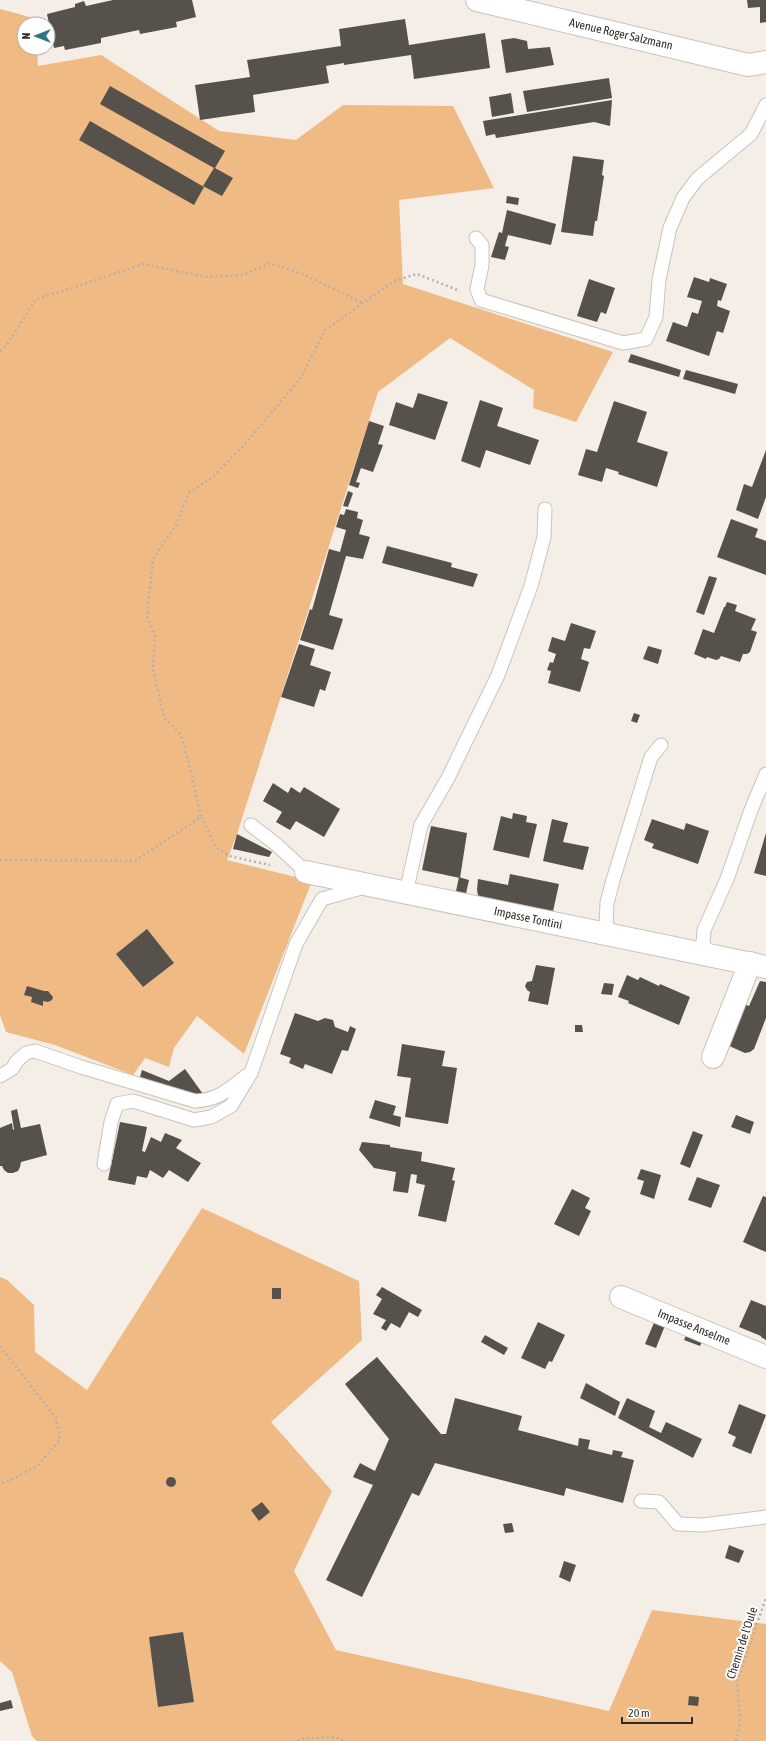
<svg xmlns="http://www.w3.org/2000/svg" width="766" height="1741" font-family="'Asap Condensed',sans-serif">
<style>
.green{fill:#efba83}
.building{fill:#57514c}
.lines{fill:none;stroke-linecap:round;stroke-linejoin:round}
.lane-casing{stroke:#c9c3bc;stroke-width:15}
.street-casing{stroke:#c9c3bc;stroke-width:24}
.path{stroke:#b6b0aa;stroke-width:2.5;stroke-dasharray:2 3;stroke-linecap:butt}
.lane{stroke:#fff;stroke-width:13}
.street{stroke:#fff;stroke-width:22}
.labels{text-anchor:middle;stroke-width:4;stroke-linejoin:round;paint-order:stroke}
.street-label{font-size:12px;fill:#2f2d2a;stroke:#fff}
</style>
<rect width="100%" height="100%" fill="#f5eee7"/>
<!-- green -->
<g class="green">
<path d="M0,9L37,19V24H24V48H37L38,66L101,55L219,131L296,140L343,105L453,106L494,188L399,200L403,284L613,352L576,422L533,408L534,390L450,338L378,392L237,834L227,860L312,881L244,1054L197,1016L174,1048L169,1067L145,1058L133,1075L55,1045L6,1032L0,1015Z"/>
<path d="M202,1208L359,1281L362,1340L271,1422L332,1491L294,1571L336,1650L609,1711L652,1610L766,1624V1741H37L32,1736L12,1672L0,1661V1277L7,1280L34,1305L35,1352L87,1390Z"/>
</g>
<!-- building -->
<g class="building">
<path d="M113,0H192L196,17L176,22L177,27L140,34L139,30L101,38V43L65,50L64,46L54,48L47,14L75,7V4L84,1L86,6Z"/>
<path d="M747,0H766V22L760,23V7L748,8Z"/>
<path d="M405,19L409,45L485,33L490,68L414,79L411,55L344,65V63L326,66L329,83L253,95L255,112L200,120L195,85L250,77L247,60L341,46L339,29Z"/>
<path d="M514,38L527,41L528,49L550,47L554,65L506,73L501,40Z"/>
<path d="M609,78L612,98L527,112L523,91Z"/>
<path d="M110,86L225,151L215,168L233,178L222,196L203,186L214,168L100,104Z"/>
<path d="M511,93L514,113L492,117L489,97Z"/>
<path d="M612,100L610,126L594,122L496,138L495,134L486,136L483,121Z"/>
<path d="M90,121L204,187L194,205L79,140Z"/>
<path d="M573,156L604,160L602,175L604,176L597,221H595L593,236L561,232Z"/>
<path d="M507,196L519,198L518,205L506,203Z"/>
<path d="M507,210L556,224L551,245L508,235L505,246L509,247L505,260L491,257L499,232L502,233Z"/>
<path d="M694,277L709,282L710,278L727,284L721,301L718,300L717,306L730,311L723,333L717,331L709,356L666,341L673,322L687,327L692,312L698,314L702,301L687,297Z"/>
<path d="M589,279L615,288L606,314L601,312L597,322L577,316Z"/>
<path d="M631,354L681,370L679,377L628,362Z"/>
<path d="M686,370L738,384L735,394L683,379Z"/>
<path d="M418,393L448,402L435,440L389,425L396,402L413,408Z"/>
<path d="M480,400L503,408L497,426L539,440L530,465L486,450L480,468L461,461Z"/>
<path d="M614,401L647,412L637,442L668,452L657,487L618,474L619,472L606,468L602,482L578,475L586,449L597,452Z"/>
<path d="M369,421L384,426L378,444L383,445L373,472L361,468L356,482L360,483L358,488L349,485Z"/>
<path d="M766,450V497L758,519L736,510L744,484L752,487Z"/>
<path d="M348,491L353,493L348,507L343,506Z"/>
<path d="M346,509L358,512L357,518L363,520L359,534L370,537L363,559L346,556L329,615L343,619L333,650L300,640L310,609L312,610L329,549L340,552L346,530L336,527L340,514L344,515Z"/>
<path d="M731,519L758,529L755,537L766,541V575L717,557Z"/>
<path d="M387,546L452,563L451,567L478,574L473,587L382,563Z"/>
<path d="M709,576L717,578L704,615L696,612Z"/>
<path d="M727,602L737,605L735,611L756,619L751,630L757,632L750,652L747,654H743L740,662L721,656L719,659L716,660L707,657L706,659L694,654L703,629L714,633L724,607H725Z"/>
<path d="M571,623L596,631L590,649L584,648L581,659L589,662L580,692L548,683L551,671L547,670L550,662L553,663L556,654L548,651L552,637L565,641Z"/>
<path d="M299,644L315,649L310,665L331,672L325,691L320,689L314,707L281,697Z"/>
<path d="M648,646L662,650L658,664L643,659Z"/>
<path d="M634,713L640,715L637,723L631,721Z"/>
<path d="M273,783L288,793L291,787L300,793L304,787L340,809L324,837L296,821L290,830L276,822L282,812L263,801Z"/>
<path d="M513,813L527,816L526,822L537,824L529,858L493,850L501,816L512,819Z"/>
<path d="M552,819L568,823L563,842L589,847L583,870L543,861Z"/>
<path d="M652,819L684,830L686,823L709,831L698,864L652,848L654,844L644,840Z"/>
<path d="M431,826L467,833L460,878L422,870Z"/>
<path d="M766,833V876L754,873Z"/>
<path d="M237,834L272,852L269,857L233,849Z"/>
<path d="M510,874L559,884L552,916L479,901L477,890L478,879L508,885Z"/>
<path d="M459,877L469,880L465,898L455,896Z"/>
<path d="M147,929L174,963L143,987L116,954Z"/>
<path d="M536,965L555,968L548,1005L528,1001L530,992L527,990L525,986L527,982L532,981Z"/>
<path d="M627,975L638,980L640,977L659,986L660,984L690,997L679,1025L628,1003L629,1001L618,997Z"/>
<path d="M760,981L766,982V1018L754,1049L750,1052L745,1053L727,1045L744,1004L749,1006Z"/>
<path d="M604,983L614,984L612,995L601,994Z"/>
<path d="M27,986L44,991H48L53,997L52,1000L48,1002L43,1001V1006L31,1002L32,997L24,995Z"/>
<path d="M295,1013L318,1021L325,1018L333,1020L335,1027L348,1032L350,1026L356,1029L348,1051L342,1050L332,1074L305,1064L303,1069L289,1063L291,1058L280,1054Z"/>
<path d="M575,1025H582L583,1032H575Z"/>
<path d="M402,1044L445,1051L442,1066L457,1068L448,1124L405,1117L411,1078L397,1076Z"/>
<path d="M185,1069L203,1094L195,1096L140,1077L142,1070L169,1081Z"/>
<path d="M375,1100L396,1106L393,1115L401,1117L400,1127L369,1118Z"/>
<path d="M17,1109L21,1128L40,1124L47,1155L21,1162L20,1167L18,1171L13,1173H8L4,1170L2,1166H0V1128L12,1123L13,1130L14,1129L11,1111Z"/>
<path d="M736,1115L754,1122L750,1134L731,1127Z"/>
<path d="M120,1122L147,1127L142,1151L145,1152L151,1137L161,1142L165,1133L182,1140L176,1148L201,1163L188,1182L169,1170L163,1178L150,1170L147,1178L137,1176L135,1185L108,1180Z"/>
<path d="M693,1131L703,1135L690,1168L680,1164Z"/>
<path d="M362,1142L390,1145V1147L422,1152L421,1161L455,1168L452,1180L455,1181L446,1222L418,1216L425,1185L416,1183L417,1175L411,1174L408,1193L393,1191L396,1172L374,1168L359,1150Z"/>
<path d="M641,1169L661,1175L654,1199L640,1194L644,1181L637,1179Z"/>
<path d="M697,1177L720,1185L711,1208L688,1200Z"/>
<path d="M572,1189L590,1198L585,1208L591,1211L579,1236L554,1224Z"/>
<path d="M763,1196L766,1197V1252L743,1242Z"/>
<path d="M382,1287L422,1310L418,1317L409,1312L400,1328L391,1323L386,1331L381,1328L386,1320L373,1314L382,1299L376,1295Z"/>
<rect x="272" y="1288" width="9" height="11"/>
<path d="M751,1300L766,1306V1340L761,1337V1336L739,1327Z"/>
<path d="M656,1318L666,1323L656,1348L645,1344Z"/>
<path d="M538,1322L565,1335L552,1362L549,1361L545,1369L521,1358Z"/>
<path d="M688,1331L704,1338L700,1346L684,1340Z"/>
<path d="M485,1335L508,1348L504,1355L481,1342Z"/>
<path d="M377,1357L441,1434H446L455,1398L522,1416L518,1430L578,1446L579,1438L590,1440L588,1449L612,1455L613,1450L623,1452L621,1457L634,1460L623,1503L566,1488L564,1496L435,1463L419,1496L412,1493L362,1597L326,1580L373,1485L353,1477L360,1463L375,1471L389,1439L345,1384Z"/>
<path d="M586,1383L620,1402L615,1416L580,1398Z"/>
<path d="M627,1398L655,1411L649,1427L661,1433L666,1422L702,1439L693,1458L618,1418Z"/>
<path d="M739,1404L766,1415L751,1454L732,1446L736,1437L728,1433Z"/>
<circle cx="171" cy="1482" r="5"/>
<path d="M262,1502L270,1512L259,1521L251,1510Z"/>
<path d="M512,1523L514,1532L505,1533L503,1524Z"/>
<path d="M729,1545L744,1551L739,1563L725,1558Z"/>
<path d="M564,1561L576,1565L570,1582L559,1577Z"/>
<path d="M183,1632L194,1702L158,1707L149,1637Z"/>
<path d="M689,1696L699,1697L698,1706L688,1705Z"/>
<path d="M11,1700L13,1708L0,1711V1703Z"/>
</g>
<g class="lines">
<!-- lane casing -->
<g class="lane-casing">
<g id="lane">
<path d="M476,238L482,245V265L477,289L481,300L623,343L646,339L656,317L659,279L670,228L683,198L697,179L751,134L766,105"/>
<path d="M251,825L277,845L306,872"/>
<path d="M406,893L421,825L448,778L498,675L531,586L544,537L545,509"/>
<path d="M614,936L606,924L607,903L613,880L651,757L661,745"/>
<path d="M708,955L703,943L704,930L727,879L751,810L766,774"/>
<path d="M0,1076L12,1069L17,1061L26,1053L35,1051L81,1067L195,1101C218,1100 228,1090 246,1076"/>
<path d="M104,1164L111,1122L117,1104L133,1101L194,1120L211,1117L231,1106L251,1073L296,944L322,899L365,887"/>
<path d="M641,1501L659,1502L678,1524L703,1525L766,1517"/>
</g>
</g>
<!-- street casing -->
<g class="street-casing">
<g id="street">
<path d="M477,0L748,65L766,62"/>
<path d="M306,872L766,967"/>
<path d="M713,1057L750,963"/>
<path d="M621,1297L766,1357"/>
</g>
</g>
<!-- path -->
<g class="path">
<path d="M0,351L6,346L36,299L81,285L143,264L206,277L243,275L270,263L305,275L363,303"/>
<path d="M201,817L216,847L229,856L270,865"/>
<path d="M0,860L135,861L201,817L191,772L181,735L164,717L153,669L155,636L147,616L153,559L176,525L189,493L213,477L244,445L301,378L325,330L394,281L417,274L460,291"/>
<path d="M0,1346L56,1418L60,1440L38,1465L11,1480L0,1484"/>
<path d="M298,1741L299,1739L335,1737L344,1741"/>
<path d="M736,1741L740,1722L737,1682L766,1598"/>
</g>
<!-- lane -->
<use href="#lane" class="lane"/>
<!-- street -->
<use href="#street" class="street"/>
</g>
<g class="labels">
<!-- street labels -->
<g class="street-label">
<text transform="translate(621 34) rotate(13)" y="4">Avenue Roger Salzmann</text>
<text transform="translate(528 918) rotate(12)" y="4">Impasse Tontini</text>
<text transform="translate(694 1327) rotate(22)" y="4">Impasse Anselme</text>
<text transform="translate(742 1643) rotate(-72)" y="4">Chemin de l'Oule</text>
</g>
</g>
<!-- north arrow -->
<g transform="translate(36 36) rotate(270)"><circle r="19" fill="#ffffff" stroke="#acabaa"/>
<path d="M0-3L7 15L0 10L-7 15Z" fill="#317485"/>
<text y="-6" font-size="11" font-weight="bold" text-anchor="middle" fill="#2f2d2a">N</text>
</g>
<!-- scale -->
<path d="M622 1717v6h70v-6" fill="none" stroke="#2f2d2a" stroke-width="2"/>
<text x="628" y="1717" font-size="12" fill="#2f2d2a" stroke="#ffffff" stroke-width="3" paint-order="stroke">20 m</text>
</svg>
